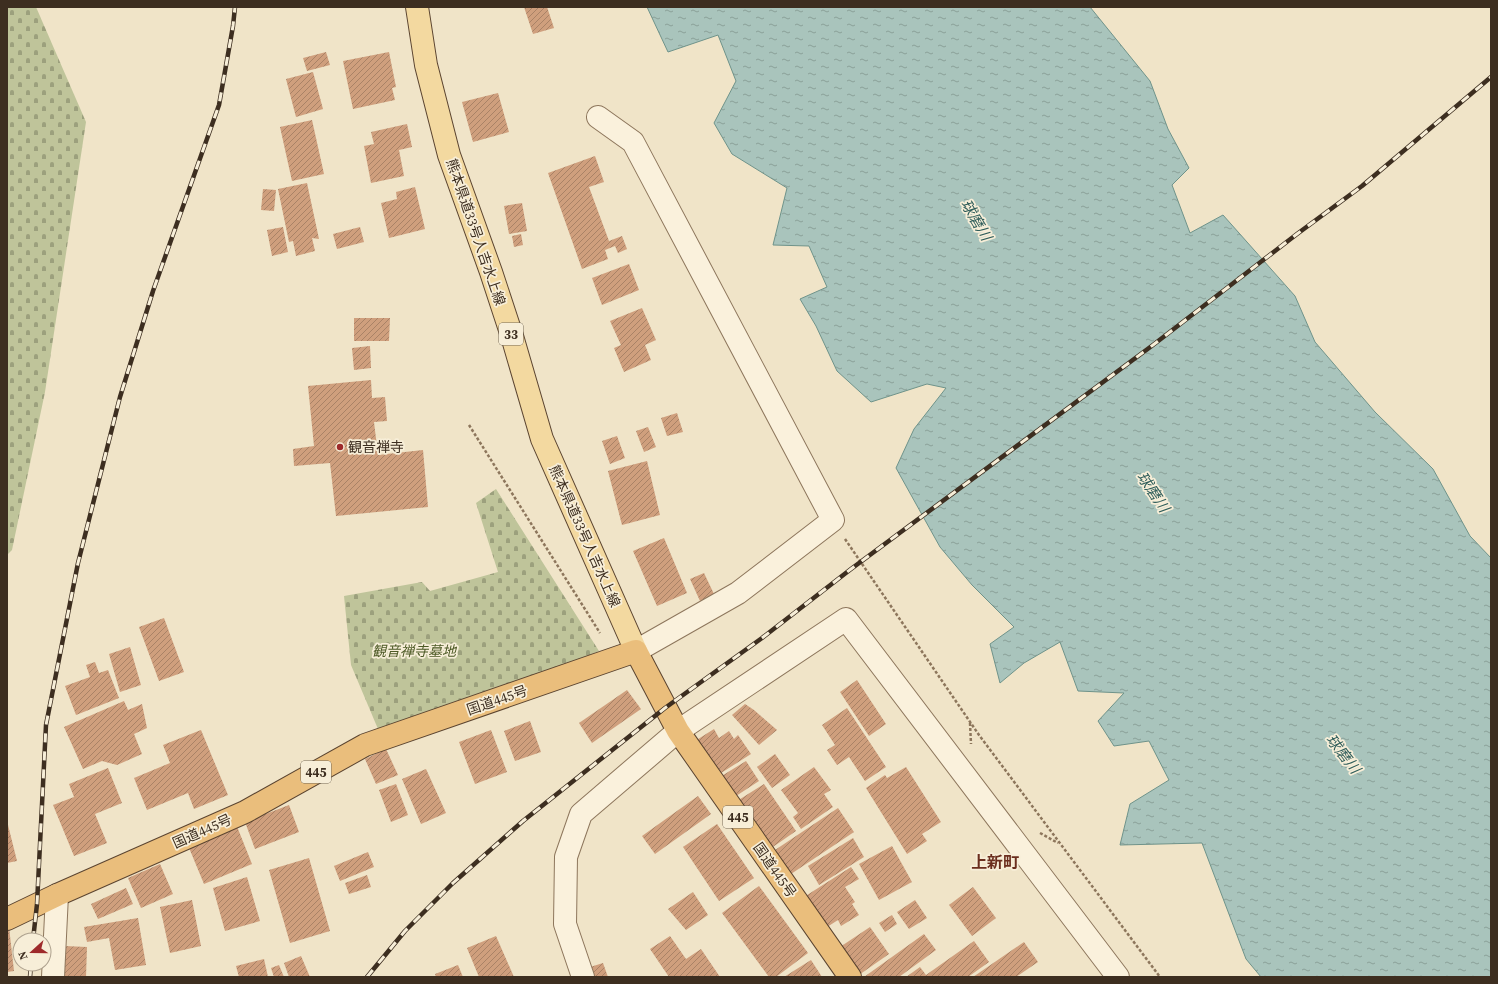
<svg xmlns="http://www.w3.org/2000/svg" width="1498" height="984" font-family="'Source Serif 4','Noto Sans JP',serif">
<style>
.cemetery{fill:url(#cemetery-stones)}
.water{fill:url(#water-ripples);stroke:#6f938a}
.building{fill:url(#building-hatch)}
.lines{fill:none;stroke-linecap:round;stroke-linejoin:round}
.minor-casing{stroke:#8d765c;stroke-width:24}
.primary-casing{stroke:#5b4430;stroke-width:24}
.trunk-casing{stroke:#5b4430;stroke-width:24}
.path{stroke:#8d765c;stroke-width:2.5;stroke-dasharray:3 2;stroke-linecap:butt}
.minor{stroke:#faf1dc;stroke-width:22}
.primary{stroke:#f3d9a0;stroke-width:22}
.trunk{stroke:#eabe7c;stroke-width:22}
.rail-casing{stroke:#3d2e20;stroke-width:4.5}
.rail{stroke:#f7eed8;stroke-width:3;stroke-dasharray:9;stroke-linecap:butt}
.poi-dot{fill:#9e2a2b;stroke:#f7eed8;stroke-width:1.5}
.labels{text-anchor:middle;stroke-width:3.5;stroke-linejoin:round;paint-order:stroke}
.shield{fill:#f7eed8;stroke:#756857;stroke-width:1}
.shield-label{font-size:13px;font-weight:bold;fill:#3d2e20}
.street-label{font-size:14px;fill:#3d2e20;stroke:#f7eed8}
.poi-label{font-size:14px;fill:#3d2e20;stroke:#f7eed8;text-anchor:start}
.park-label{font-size:14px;font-style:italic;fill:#4d5a26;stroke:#f7eed8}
.water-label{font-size:15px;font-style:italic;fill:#2f5d5a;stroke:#f7eed8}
.quarter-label{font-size:16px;font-weight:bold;fill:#6b2e1e;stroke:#f7eed8}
</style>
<defs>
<pattern id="cemetery-stones" width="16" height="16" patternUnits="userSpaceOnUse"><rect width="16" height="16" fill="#bfc49a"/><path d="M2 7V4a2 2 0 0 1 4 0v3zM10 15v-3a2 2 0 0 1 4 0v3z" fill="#9ca07d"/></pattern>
<pattern id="water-ripples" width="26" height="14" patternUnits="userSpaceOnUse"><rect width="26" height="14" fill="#a9c4bc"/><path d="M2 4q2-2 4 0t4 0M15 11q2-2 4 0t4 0" fill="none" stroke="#8ba098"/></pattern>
<pattern id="building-hatch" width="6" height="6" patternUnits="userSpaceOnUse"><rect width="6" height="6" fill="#cf9f7d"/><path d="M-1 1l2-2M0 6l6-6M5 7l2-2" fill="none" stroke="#a98266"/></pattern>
</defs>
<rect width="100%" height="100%" fill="#f0e4c8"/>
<!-- cemetery -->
<g class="cemetery">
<path d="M7,7H36L86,122L45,392L12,550L7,555Z"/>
<path d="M496,489L599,651L557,670L378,729L351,665L344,596L422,582L430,591L498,572L476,503Z"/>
</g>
<!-- water -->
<path class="water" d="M647,7H1090L1150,81L1168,129L1189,168L1172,185L1190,233L1223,215L1295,296L1315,342L1375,412L1433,469L1470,536L1491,558V977H1261L1246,959L1202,843L1120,845L1130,804L1169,780L1149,741L1114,746L1098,721L1124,693L1078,691L1060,642L1024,663L1000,683L990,644L1014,627L972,585L940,547L896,468L914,429L946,388L927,384L871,402L837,371L816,326L800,299L827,287L809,246L773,245L787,188L732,154L714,123L736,81L718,35L668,52Z"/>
<!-- building -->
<g class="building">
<path d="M524,7H547L554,28L533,34Z"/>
<path d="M326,52L330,65L307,71L303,58Z"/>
<path d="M389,52L396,87L392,88L395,100L353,109L343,61Z"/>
<path d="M313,72L323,109L296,117L286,79Z"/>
<path d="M498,93L509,132L473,142L462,102Z"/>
<path d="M312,120L324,174L292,181L280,127Z"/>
<path d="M407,124L412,147L399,150L404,176L371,183L364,146L374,144L371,132Z"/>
<path d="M595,156L604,182L589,187L609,241L622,236L627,249L618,253L615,246L605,250L608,259L582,269L548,173Z"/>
<path d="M307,183L319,239L312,238L315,251L296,256L293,241L289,242L278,189Z"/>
<path d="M415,187L425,229L389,238L381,203L397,199L396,192Z"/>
<path d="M263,189L276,190L274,211L261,210Z"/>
<path d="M522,203L527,231L509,234L504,206Z"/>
<path d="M283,227L288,252L272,256L267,230Z"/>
<path d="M360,227L364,242L337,249L333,234Z"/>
<path d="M521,234L523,245L514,247L512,236Z"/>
<path d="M629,264L639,290L602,305L592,278Z"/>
<path d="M642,308L656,340L645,345L651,360L624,372L614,348L621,345L610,321Z"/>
<path d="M354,318H390L389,341H354Z"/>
<path d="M370,346L371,368L354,370L352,348Z"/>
<path d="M371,380L372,398L385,397L387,421L374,422L378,455L423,450L428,507L336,516L330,463L294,466L293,449L314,446L308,386Z"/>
<path d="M677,413L683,432L667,436L661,418Z"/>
<path d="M648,427L656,447L644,452L636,431Z"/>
<path d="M617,436L625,458L610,464L602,441Z"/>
<path d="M647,461L660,515L622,525L608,471Z"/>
<path d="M664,538L687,593L657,606L633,551Z"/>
<path d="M704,573L714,594L700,601L690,579Z"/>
<path d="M164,618L184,672L159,681L139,627Z"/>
<path d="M130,647L141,685L120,692L109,654Z"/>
<path d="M95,662L99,673L108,670L119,698L76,715L65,686L90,677L86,665Z"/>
<path d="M857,680L886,724L869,736L840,692Z"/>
<path d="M627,690L641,709L592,743L579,723Z"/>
<path d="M124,701L128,710L142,704L147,728L134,734L142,754L117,765L102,761L83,769L64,727Z"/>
<path d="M745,704L754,710L777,730L759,745L732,715Z"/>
<path d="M847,708L886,767L865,781L849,757L837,765L827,750L835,745L822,725Z"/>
<path d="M530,721L541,752L515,761L504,731Z"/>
<path d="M714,729L719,738L729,731L734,739L738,735L751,754L718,775L695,741Z"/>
<path d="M201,730L228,795L194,809L188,793L147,810L134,778L170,763L163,745Z"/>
<path d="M491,730L507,772L475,784L459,742Z"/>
<path d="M386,749L398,775L376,784L365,759Z"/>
<path d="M775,754L790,775L772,788L757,767Z"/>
<path d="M746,761L759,781L733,798L720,777Z"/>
<path d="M814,767L831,790L824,794L833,807L801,829L793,817L798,813L781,790Z"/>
<path d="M906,767L941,822L922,834L927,841L907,854L866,788L885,775L887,778Z"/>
<path d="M108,768L122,803L95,814L107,843L74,856L53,805L74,797L69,784Z"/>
<path d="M426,769L446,813L421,824L402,779Z"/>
<path d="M396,784L408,815L391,822L379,790Z"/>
<path d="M764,784L796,831L770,849L737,801Z"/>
<path d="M698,796L711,814L655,854L642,836Z"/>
<path d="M289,805L299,832L255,849L245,822Z"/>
<path d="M838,808L854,832L788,876L772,852Z"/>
<path d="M7,821L17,861L7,863Z"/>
<path d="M236,824L252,864L204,884L187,843Z"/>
<path d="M717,824L754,878L719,901L683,847Z"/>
<path d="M853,838L864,857L819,885L808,866Z"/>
<path d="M892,846L912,882L879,900L859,864Z"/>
<path d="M368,852L374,867L340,881L334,866Z"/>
<path d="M309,858L330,931L290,943L269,870Z"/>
<path d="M160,864L173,894L141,908L128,878Z"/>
<path d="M851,867L859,879L845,887L855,902L852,904L859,915L841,926L838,920L824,929L804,897Z"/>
<path d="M367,875L371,887L349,894L345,883Z"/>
<path d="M247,877L260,921L225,931L213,888Z"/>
<path d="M759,886L808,953L776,977H769L722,913Z"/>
<path d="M973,887L996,918L972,936L949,905Z"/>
<path d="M126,888L133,904L98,919L91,904Z"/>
<path d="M693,892L708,915L686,930L668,909Z"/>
<path d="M192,900L201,946L170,953L160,907Z"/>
<path d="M915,900L927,918L909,929L897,912Z"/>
<path d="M892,915L897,924L885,932L879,923Z"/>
<path d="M138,918L146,965L115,970L109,938L87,942L84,927Z"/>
<path d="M9,927L14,971L7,972V928Z"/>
<path d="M870,927L889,954L856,977L837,949Z"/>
<path d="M924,934L936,950L899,977H864Z"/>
<path d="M496,936L514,977H479L467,948Z"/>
<path d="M670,936L686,959L701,949L720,977H669L650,949Z"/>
<path d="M974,941L989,962L968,977H906L920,967L926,975Z"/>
<path d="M1024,942L1038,962L1016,977H973Z"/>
<path d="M65,946L87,947L86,977H64Z"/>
<path d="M301,956L310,977H289L284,963Z"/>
<path d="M264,959L268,977H239L236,966Z"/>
<path d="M811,960L822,977H784Z"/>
<path d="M603,963L608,977H590L587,968Z"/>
<path d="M279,965L284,977H274L271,968Z"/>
<path d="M458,965L463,977H436L435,974Z"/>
</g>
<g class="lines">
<!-- minor casing -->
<g class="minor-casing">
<g id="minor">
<path d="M598,117L633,142L833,520L738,593L636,651"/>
<path d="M53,977L57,895"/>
<path d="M583,977L565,924L566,857L581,814L678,731L846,619L1118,977"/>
</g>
</g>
<!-- primary casing -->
<g class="primary-casing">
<path id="primary" d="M417,7L426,65L449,155L491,272L512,336L542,439L636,651"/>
</g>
<!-- trunk casing -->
<g class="trunk-casing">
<path id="trunk" d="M7,919L57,895L245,812L365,745L636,651L678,731L850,977"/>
</g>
<!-- path -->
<g class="path">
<path d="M469,425L600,633"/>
<path d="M845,539L979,735L1160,977"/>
<path d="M970,723L971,744"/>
<path d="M1040,833L1058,843"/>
</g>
<!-- minor -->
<use href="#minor" class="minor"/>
<!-- primary -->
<use href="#primary" class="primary"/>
<!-- trunk -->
<use href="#trunk" class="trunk"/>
<!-- rail casing -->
<g class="rail-casing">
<g id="rail">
<path d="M33,940L37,904L46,725L78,563L120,397L153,291L219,105L233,26L235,7"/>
<path d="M30,977L31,964"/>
<path d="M367,977L405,931L453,883L523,821L665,708L762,638L851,569L1153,345L1297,234L1362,186L1491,77"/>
</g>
</g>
<!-- rail -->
<use href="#rail" class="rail"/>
</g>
<!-- markers -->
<circle class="poi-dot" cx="340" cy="447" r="4"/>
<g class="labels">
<!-- shield labels -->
<g class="shield">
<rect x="499" y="323" width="24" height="22" rx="3"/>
<rect x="301" y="761" width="30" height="22" rx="3"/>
<rect x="723" y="806" width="30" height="22" rx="3"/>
</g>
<g class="shield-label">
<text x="511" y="339">33</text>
<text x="316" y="777">445</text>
<text x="738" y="822">445</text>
</g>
<!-- street labels -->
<g class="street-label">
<text transform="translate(476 232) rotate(71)" y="5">熊本県道33号人吉水上線</text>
<text transform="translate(585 536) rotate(66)" y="5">熊本県道33号人吉水上線</text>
<text transform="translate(497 700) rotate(-19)" y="5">国道445号</text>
<text transform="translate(202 831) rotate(-24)" y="5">国道445号</text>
<text transform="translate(775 870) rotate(55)" y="5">国道445号</text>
</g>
<!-- poi labels -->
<g class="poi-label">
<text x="348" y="452">観音禅寺</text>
</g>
<!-- park labels -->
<g class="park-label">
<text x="414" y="656">観音禅寺墓地</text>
</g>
<!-- water labels -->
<g class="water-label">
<text transform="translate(976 220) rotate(59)" y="5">球磨川</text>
<text transform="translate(1153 492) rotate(56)" y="5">球磨川</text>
<text transform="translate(1343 754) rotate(52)" y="5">球磨川</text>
</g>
<!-- quarter labels -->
<g class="quarter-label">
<text x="995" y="868">上新町</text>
</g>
</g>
<!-- border -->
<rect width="1498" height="984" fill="none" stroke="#3d2e20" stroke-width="16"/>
<!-- north arrow -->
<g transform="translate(32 952) rotate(249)"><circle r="19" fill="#f7eed8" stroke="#ada18e"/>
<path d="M0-3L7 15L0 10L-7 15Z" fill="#9e2a2b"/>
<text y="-6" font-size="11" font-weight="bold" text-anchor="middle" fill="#3d2e20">N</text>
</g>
</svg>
